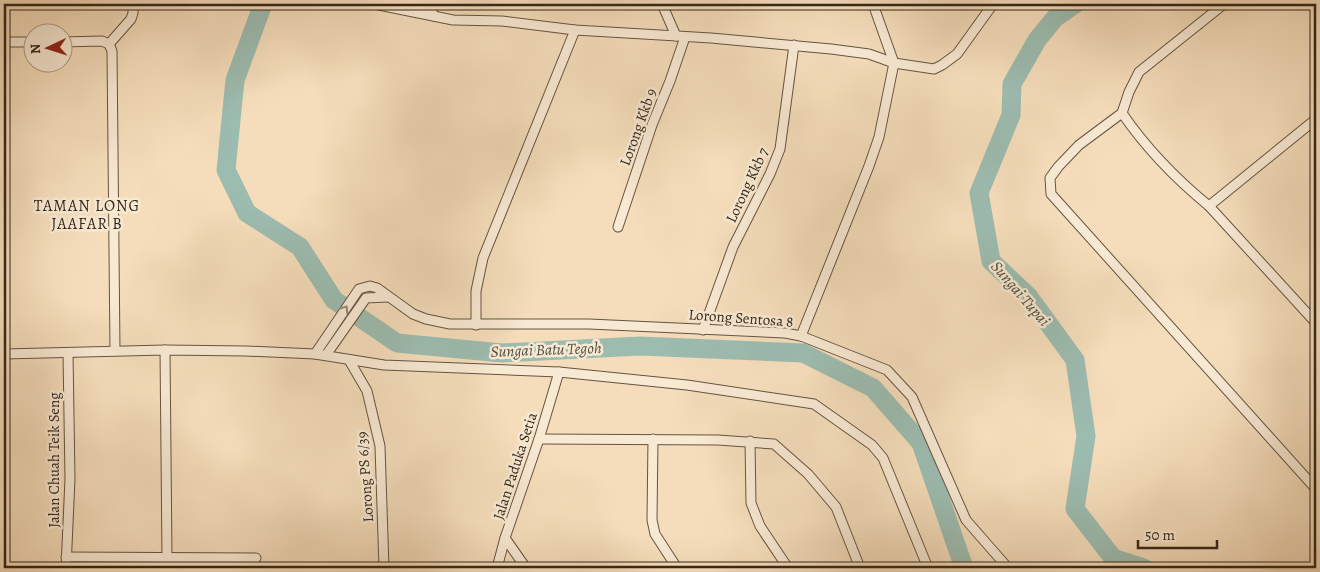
<svg xmlns="http://www.w3.org/2000/svg" width="1320" height="572" font-family="Alegreya,serif">
<style>
.lines{fill:none;stroke-linecap:round;stroke-linejoin:round}
.river{stroke:#9cbcb0;stroke-width:19}
.street-casing{stroke:#645442;stroke-width:11}
.street{stroke:#f8e9d3;stroke-width:9}
.oneway{stroke:#968876}
.labels{text-anchor:middle;stroke-width:5;stroke-linejoin:round;paint-order:stroke}
.street-label{font-size:15px;fill:#342719;stroke:#f8e9d3}
.neighbourhood-label{font-size:16px;letter-spacing:1px;fill:#342719;stroke:#f8e9d3}
.water-label{font-size:16px;font-style:italic;fill:#4e4c3f;stroke:#f8e9d3}
</style>
<rect width="100%" height="100%" fill="#f5ddbb"/>
<filter id="stains"><feTurbulence type="fractalNoise" baseFrequency=".004" numOctaves="4"/><feColorMatrix values="0 0 0 0 .2 0 0 0 0 .09 0 0 0 0 .02 0 0 0 .5 -.17"/></filter>
<radialGradient id="worn" r=".72"><stop offset=".6" stop-color="#630" stop-opacity="0"/><stop offset="1" stop-color="#630" stop-opacity=".3"/></radialGradient>
<g class="lines">
<!-- river -->
<g class="river">
<path d="M263,4L235,80L226,170L247,213L300,247L334,300L397,343L502,353L640,346L803,353L873,388L921,443L964,568"/>
<path d="M1075,4L1055,18L1037,40L1012,84L1011,115L979,193L991,261L1029,297L1075,360L1086,436L1075,509L1113,558L1144,568"/>
</g>
<!-- street casing -->
<g class="street-casing">
<g id="street">
<path d="M374,4L453,20L502,21L575,30L711,38L831,49L869,54L894,63L934,69L942,65L957,54L993,4"/>
<path d="M428,4L434,16"/>
<path d="M662,4L676,36"/>
<path d="M1224,4L1139,72L1129,92L1122,113L1079,145L1058,167L1050,178L1051,194L1316,489"/>
<path d="M4,42H32"/>
<path d="M62,42L102,41L109,44L112,51L115,351"/>
<path d="M109,44L131,19L133,13V4"/>
<path d="M1122,113C1146,148 1176,179 1209,206L1316,323"/>
<path d="M1209,206L1316,119"/>
<path d="M618,227L652,125L670,81L685,37"/>
<path d="M476,325V291L483,258L575,30"/>
<path d="M703,330L733,247L770,174L780,149L794,45"/>
<path d="M801,336L869,166L879,137L894,63L873,4"/>
<path d="M165,350L167,558"/>
<path d="M4,354L165,350L246,351L315,354L384,365L559,372L687,385L814,404L872,445L883,458L928,568"/>
<path d="M315,354L359,289L370,286L377,288L413,314L426,319L450,324H589L785,333L801,336L887,370L912,397L966,520L1008,568"/>
<path d="M326,355L366,298L388,297"/>
<path d="M349,360L367,391L380,446L384,568"/>
<path d="M539,439L718,440L774,444L808,474L836,507L860,568"/>
<path d="M653,439L652,520L655,534L677,568"/>
<path d="M750,441L751,503L760,526L788,568"/>
<path d="M505,538L526,568"/>
<path d="M66,557L256,558"/>
<path d="M66,568L70,479L68,353"/>
<path d="M497,568L505,538L539,439L559,372"/>
</g>
</g>
<!-- street -->
<use href="#street" class="street"/>
</g>
<!-- one-way arrows -->
<defs><path id="oneway-chevron" d="M-2-3.5L2.5 0L-2 3.5" fill="none" stroke-width="1.6" stroke-linecap="round" stroke-linejoin="round" transform="scale(1.25)"/></defs>
<use class="oneway" href="#oneway-chevron" transform="translate(345 309) rotate(-56)"/>
<g class="labels">
<!-- street labels -->
<g class="street-label">
<text transform="translate(638 127) rotate(-70)" y="5">Lorong Kkb 9</text>
<text transform="translate(747 185) rotate(-65)" y="5">Lorong Kkb 7</text>
<text transform="translate(741 318) rotate(4)" y="5">Lorong Sentosa 8</text>
<text transform="translate(54 460) rotate(-90)" y="5">Jalan Chuah Teik Seng</text>
<text transform="translate(515 466) rotate(-72)" y="5">Jalan Paduka Setia</text>
<text transform="translate(365 477) rotate(-94)" y="5">Lorong PS 6/39</text>
</g>
<!-- neighbourhood labels -->
<g class="neighbourhood-label">
<text x="87" y="211">TAMAN LONG<tspan x="87" dy="18">JAAFAR B</tspan></text>
</g>
<!-- water labels -->
<g class="water-label">
<text transform="translate(1021 293) rotate(49)" y="6">Sungai Tupai</text>
<text transform="translate(546 349) rotate(-2)" y="6">Sungai Batu Tegoh</text>
</g>
</g>
<!-- margin -->
<rect width="1320" height="572" fill="none" stroke="#f5ddbb" stroke-width="20"/>
<rect x="5" y="5" width="1310" height="562" fill="none" stroke="#342719" stroke-width="2.5"/>
<rect x="10" y="10" width="1300" height="552" fill="none" stroke="#342719"/>
<!-- north arrow -->
<g transform="translate(48 48) rotate(266)"><circle r="24" fill="#f8e9d3" stroke="#aa9b89"/>
<path d="M0-4L9 19L0 12L-9 19Z" fill="#8f2418"/>
<text y="-8" font-size="14" font-weight="bold" text-anchor="middle" fill="#342719">N</text>
</g>
<!-- scale -->
<path d="M1138 540v8h79v-8" fill="none" stroke="#342719" stroke-width="2.5"/>
<text x="1145" y="540" font-size="15" fill="#342719" stroke="#f8e9d3" stroke-width="4" paint-order="stroke">50 m</text>
<rect width="100%" height="100%" filter="url(#stains)"/>
<rect width="100%" height="100%" fill="url(#worn)"/>
</svg>
